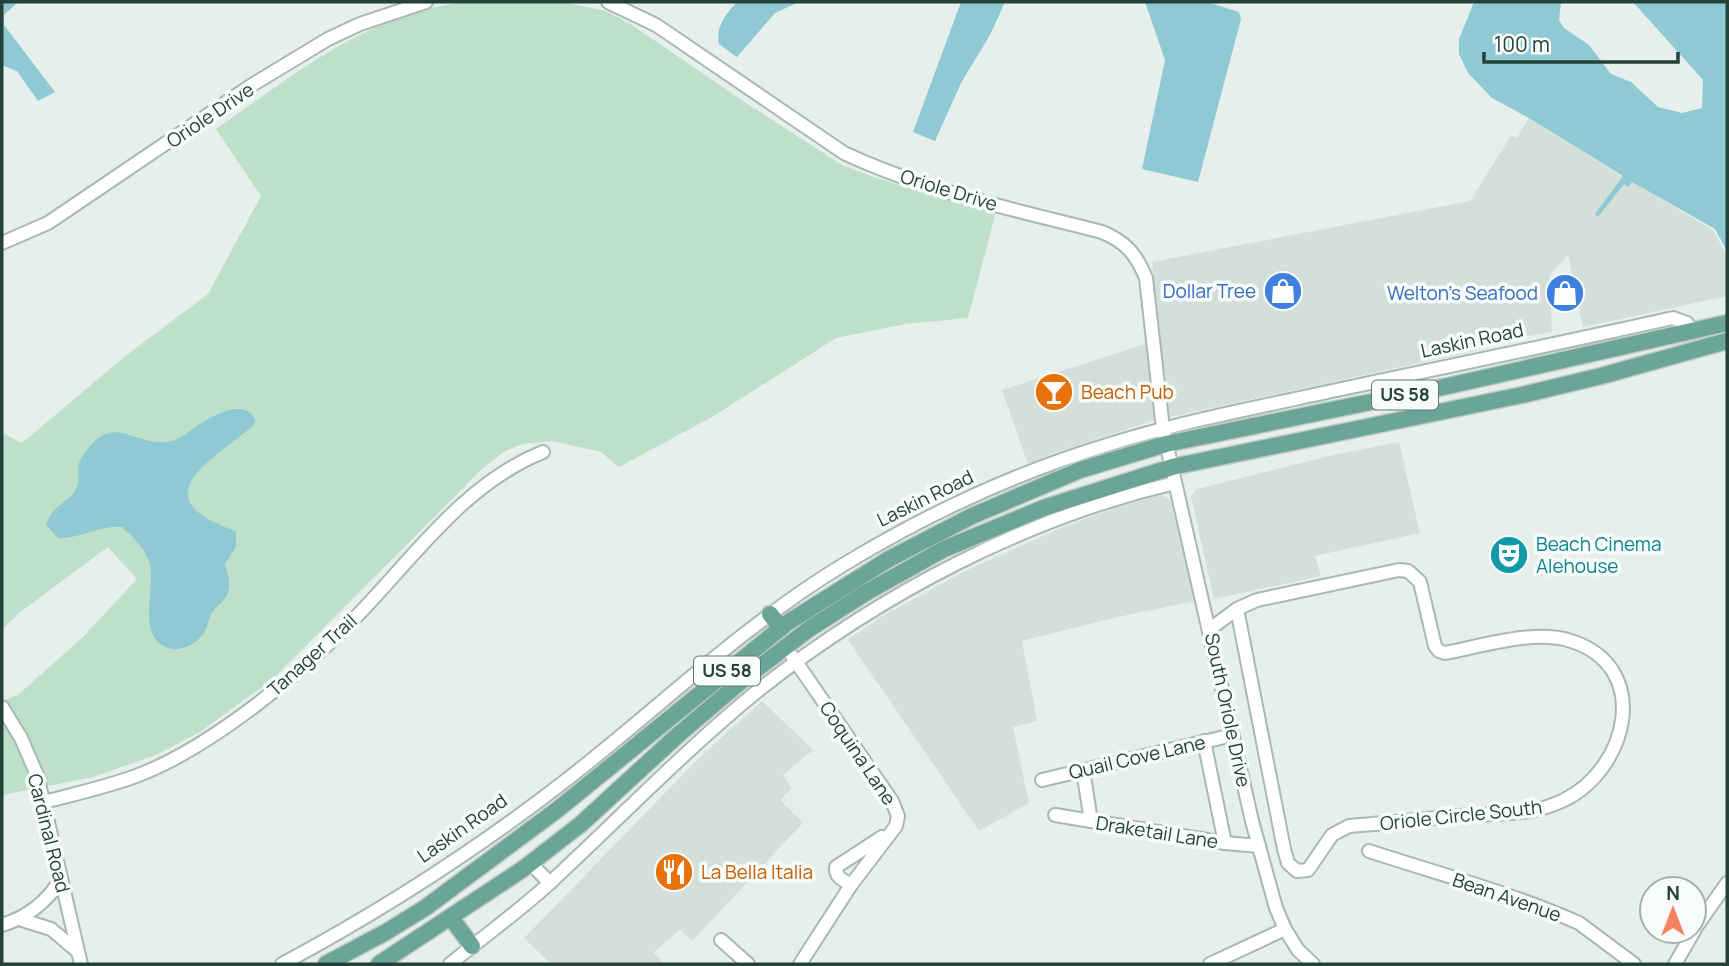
<svg xmlns="http://www.w3.org/2000/svg" width="1729" height="966" font-family="Manrope,sans-serif">
<style>
.built{fill:#d4dfda}
.green{fill:#bfe0c8}
.water{fill:#8ec9d4}
.lines{fill:none;stroke-linecap:round;stroke-linejoin:round}
.minor-casing{stroke:#a8b8b2;stroke-width:16}
.major-casing{stroke:#c2cac8;stroke-width:19}
.minor{stroke:#fff;stroke-width:12}
.major{stroke:#6aa596;stroke-width:16}
.labels{text-anchor:middle;stroke-width:7;stroke-linejoin:round;paint-order:stroke}
.shield{fill:#f7fbf9;stroke:#637a73;stroke-width:2}
.shield-label{font-size:18px;font-weight:bold;fill:#24423a}
.street-label{font-size:19px;fill:#24423a;stroke:#f7fbf9}
.shop-label{font-size:19px;fill:#366cbe;stroke:#f7fbf9;text-anchor:end}
.food-label{font-size:19px;fill:#c56008;stroke:#f7fbf9;text-anchor:start}
.culture-label{font-size:19px;fill:#0d838f;stroke:#f7fbf9;text-anchor:start}
</style>
<rect width="100%" height="100%" fill="#e6efeb"/>
<!-- built -->
<g class="built">
<path d="M1529,118L1623,177L1595,214L1597,217L1624,184L1632,182L1713,230L1727,256V296L1583,327L1568,255L1549,276L1552,332L1479,344V350L1152,421L1054,453L1028,464L1002,390L1161,339L1152,262L1470,201L1511,136L1517,138Z"/>
<path d="M1399,442L1420,533L1315,556L1321,576L1214,599L1191,496L1197,489L1329,456Z"/>
<path d="M1159,495L1167,497L1171,502L1195,601L1113,618L1022,641L1037,721L1013,727L1029,803L979,831L848,640L879,618L965,571L1063,527L1114,508Z"/>
<path d="M762,701L813,750L783,775L792,788L780,800L803,823L692,941L680,930L653,953L665,964H551L524,938L702,755Z"/>
</g>
<!-- green -->
<path class="green" d="M464,2H562L606,11L632,25L743,101L842,165L876,178L996,212L968,318L905,324L836,338L712,417L619,467L601,452L552,441L522,444L505,451L483,468L273,679L200,732L158,754L94,777L2,795V701L18,695L83,637L137,579L108,547L19,613L2,630V433L22,443L128,354L208,294L261,196L216,129C296,74 364,15 464,2Z"/>
<!-- water -->
<g class="water">
<path d="M2,2H18L4,15V25L55,92L38,101L17,71L2,65Z"/>
<path d="M737,2H799L775,13L737,57L719,44C715,27 726,14 737,2Z"/>
<path d="M961,2H1005L990,35L961,83L935,141L913,132Z"/>
<path d="M1145,2H1207L1239,12L1241,19L1198,182L1142,169L1165,60Z"/>
<path d="M1474,2H1561L1559,20L1564,28L1589,45L1611,74L1631,82L1658,107L1682,113L1702,108L1703,80L1633,2H1727V251L1715,229L1632,182L1628,187L1624,184L1598,217L1595,214L1623,176L1529,118L1492,98L1468,73L1459,54V39Z"/>
<path d="M234,409C245,409 250,410 255,420L254,425C211,461 139,498 236,531V547L225,564C228,574 232,585 227,595C224,601 217,606 213,611C209,617 208,625 205,631C196,646 175,656 159,643C140,626 155,588 150,565C146,549 134,538 122,527C100,525 80,539 58,538L46,525C54,502 71,502 76,489C81,479 75,467 82,457C114,407 134,450 172,441C179,439 185,434 191,430C204,421 218,412 234,409Z"/>
</g>
<g class="lines">
<!-- minor casing -->
<g class="minor-casing">
<g id="minor">
<path d="M608,2L656,25L844,153C925,191 1016,210 1102,232C1126,242 1136,254 1146,278L1163,429L1252,821L1276,908L1285,929L1298,950L1313,964"/>
<path d="M2,243L48,223L252,85L328,39L360,24L426,2"/>
<path d="M1210,629L1237,609L1257,600L1399,570L1408,571L1420,582L1435,646L1439,651L1445,653C1482,646 1535,629 1571,641C1653,667 1628,769 1564,800C1535,815 1503,813 1471,815C1430,818 1390,823 1349,826L1332,835L1308,870L1297,871L1288,863L1284,849L1237,609"/>
<path d="M792,656L892,801L898,816L896,826L851,885L800,964"/>
<path d="M2,707L21,738L37,775L81,964"/>
<path d="M1204,741L1225,843"/>
<path d="M1083,770L1091,821"/>
<path d="M1042,780L1233,735"/>
<path d="M44,802C75,794 106,787 136,776C209,749 300,674 354,619C413,559 463,484 543,452"/>
<path d="M1055,815L1225,843L1259,846"/>
<path d="M1369,851C1439,874 1511,893 1579,923L1634,964"/>
<path d="M530,863L550,883"/>
<path d="M851,885C843,880 835,877 836,867L882,837"/>
<path d="M19,919L51,929L77,951"/>
<path d="M2,925C28,917 47,902 61,879"/>
<path d="M1694,930L1727,883"/>
<path d="M721,940L748,964"/>
<path d="M282,964C381,911 476,850 565,781C658,709 742,626 843,565C925,515 1015,473 1107,445C1186,420 1269,405 1351,387C1458,364 1566,342 1673,318L1687,323L1693,331"/>
<path d="M450,964C484,936 521,910 553,880C622,816 687,748 760,689C881,594 1025,518 1175,483"/>
<path d="M1210,964L1285,929"/>
<path d="M1675,964L1694,931"/>
</g>
</g>
<!-- major casing -->
<g class="major-casing">
<g id="major">
<path d="M770,614L781,628"/>
<path d="M451,918L472,946"/>
<path d="M326,964L386,932L425,908L557,810L787,623L889,559L972,516L1080,470L1166,444L1439,388L1727,323"/>
<path d="M379,964L523,869L581,824L679,734L745,678L809,629L867,592L944,549L1046,507L1172,467L1522,395L1601,376L1727,341"/>
</g>
</g>
<!-- minor -->
<use href="#minor" class="minor"/>
<!-- major -->
<use href="#major" class="major"/>
</g>
<!-- icons -->
<defs>
<g id="shop-disc" transform="scale(2.0125)"><circle r="9.5" fill="#3f7fe0" stroke="#f7fbf9"/><path d="M-5-2.5h2.3a2.7 3.5 0 0 1 5.4 0H5L5.5 6h-11ZM-1.5-2.5h3a1.5 2.3 0 0 0-3 0Z" fill="#fff"/></g>
<g id="bar-disc" transform="scale(2.0125)"><circle r="9.5" fill="#e8710a" stroke="#f7fbf9"/><path d="M-6-5H6L.8 .8V4.5H3.5V6h-7V4.5H-.8V.8Z" fill="#fff"/></g>
<g id="theatre-disc" transform="scale(2.0125)"><circle r="9.5" fill="#0f9aa8" stroke="#f7fbf9"/><path d="M-5-5.5Q0-4 5-5.5V0Q5 5 0 6Q-5 5-5 0ZM-3.3-2.5H-1v1.5H-3.3ZM1-2.5H3.3v1.5H1ZM-2.8 1Q0 5.5 2.8 1Z" fill="#fff"/></g>
<g id="restaurant-disc" transform="scale(2.0125)"><circle r="9.5" fill="#e8710a" stroke="#f7fbf9"/><path d="M-5-6h1v4h1v-4h1v4h1v-4h1v5L-1.5 .5V6h-2V.5L-5-1ZM5-6V6H3V1.5H1.5Q1.5-4 5-6Z" fill="#fff"/></g>
</defs>
<g fill-rule="evenodd">
<use href="#shop-disc" x="1283" y="291"/>
<use href="#shop-disc" x="1565" y="293"/>
<use href="#bar-disc" x="1054" y="392"/>
<use href="#theatre-disc" x="1509" y="555"/>
<use href="#restaurant-disc" x="674" y="872"/>
</g>
<g class="labels">
<!-- shield labels -->
<g class="shield">
<rect x="1372" y="380.5" width="66" height="29" rx="5"/>
<rect x="694" y="656.5" width="66" height="29" rx="5"/>
</g>
<g class="shield-label">
<text x="1405" y="401">US 58</text>
<text x="727" y="677">US 58</text>
</g>
<!-- street labels -->
<g class="street-label">
<text transform="translate(210 115) rotate(-34)" y="7">Oriole Drive</text>
<text transform="translate(949 190) rotate(17)" y="7">Oriole Drive</text>
<text transform="translate(1472 340) rotate(-12)" y="7">Laskin Road</text>
<text transform="translate(925 498) rotate(-26)" y="7">Laskin Road</text>
<text transform="translate(312 655) rotate(-42)" y="7">Tanager Trail</text>
<text transform="translate(1228 710) rotate(78)" y="7">South Oriole Drive</text>
<text transform="translate(858 753) rotate(56)" y="7">Coquina Lane</text>
<text transform="translate(1137 757) rotate(-13)" y="7">Quail Cove Lane</text>
<text transform="translate(1461 815) rotate(-6)" y="7">Oriole Circle South</text>
<text transform="translate(462 828) rotate(-35)" y="7">Laskin Road</text>
<text transform="translate(1157 832) rotate(9)" y="7">Draketail Lane</text>
<text transform="translate(49 833) rotate(76)" y="7">Cardinal Road</text>
<text transform="translate(1507 897) rotate(19)" y="7">Bean Avenue</text>
</g>
<!-- shop labels -->
<g class="shop-label">
<text x="1256" y="298">Dollar Tree</text>
<text x="1538" y="300">Welton’s Seafood</text>
</g>
<!-- food labels -->
<g class="food-label">
<text x="1081" y="399">Beach Pub</text>
<text x="701" y="879">La Bella Italia</text>
</g>
<!-- culture labels -->
<g class="culture-label">
<text x="1536" y="551">Beach Cinema<tspan x="1536" dy="22">Alehouse</tspan></text>
</g>
</g>
<!-- border -->
<rect width="1729" height="966" fill="none" stroke="#24423a" stroke-width="7"/>
<!-- north arrow -->
<g transform="translate(1673 910)"><circle r="33" fill="#f7fbf9" stroke="#a3b1ad" stroke-width="2"/>
<path d="M0-5L12 26L0 18L-12 26Z" fill="#f4845f"/>
<text y="-10" font-size="19" font-weight="bold" text-anchor="middle" fill="#24423a">N</text>
</g>
<!-- scale -->
<path d="M1484 52v10h194v-10" fill="none" stroke="#24423a" stroke-width="3.5"/>
<text x="1494" y="52" font-size="21" fill="#24423a" stroke="#f7fbf9" stroke-width="5" paint-order="stroke">100 m</text>
</svg>
